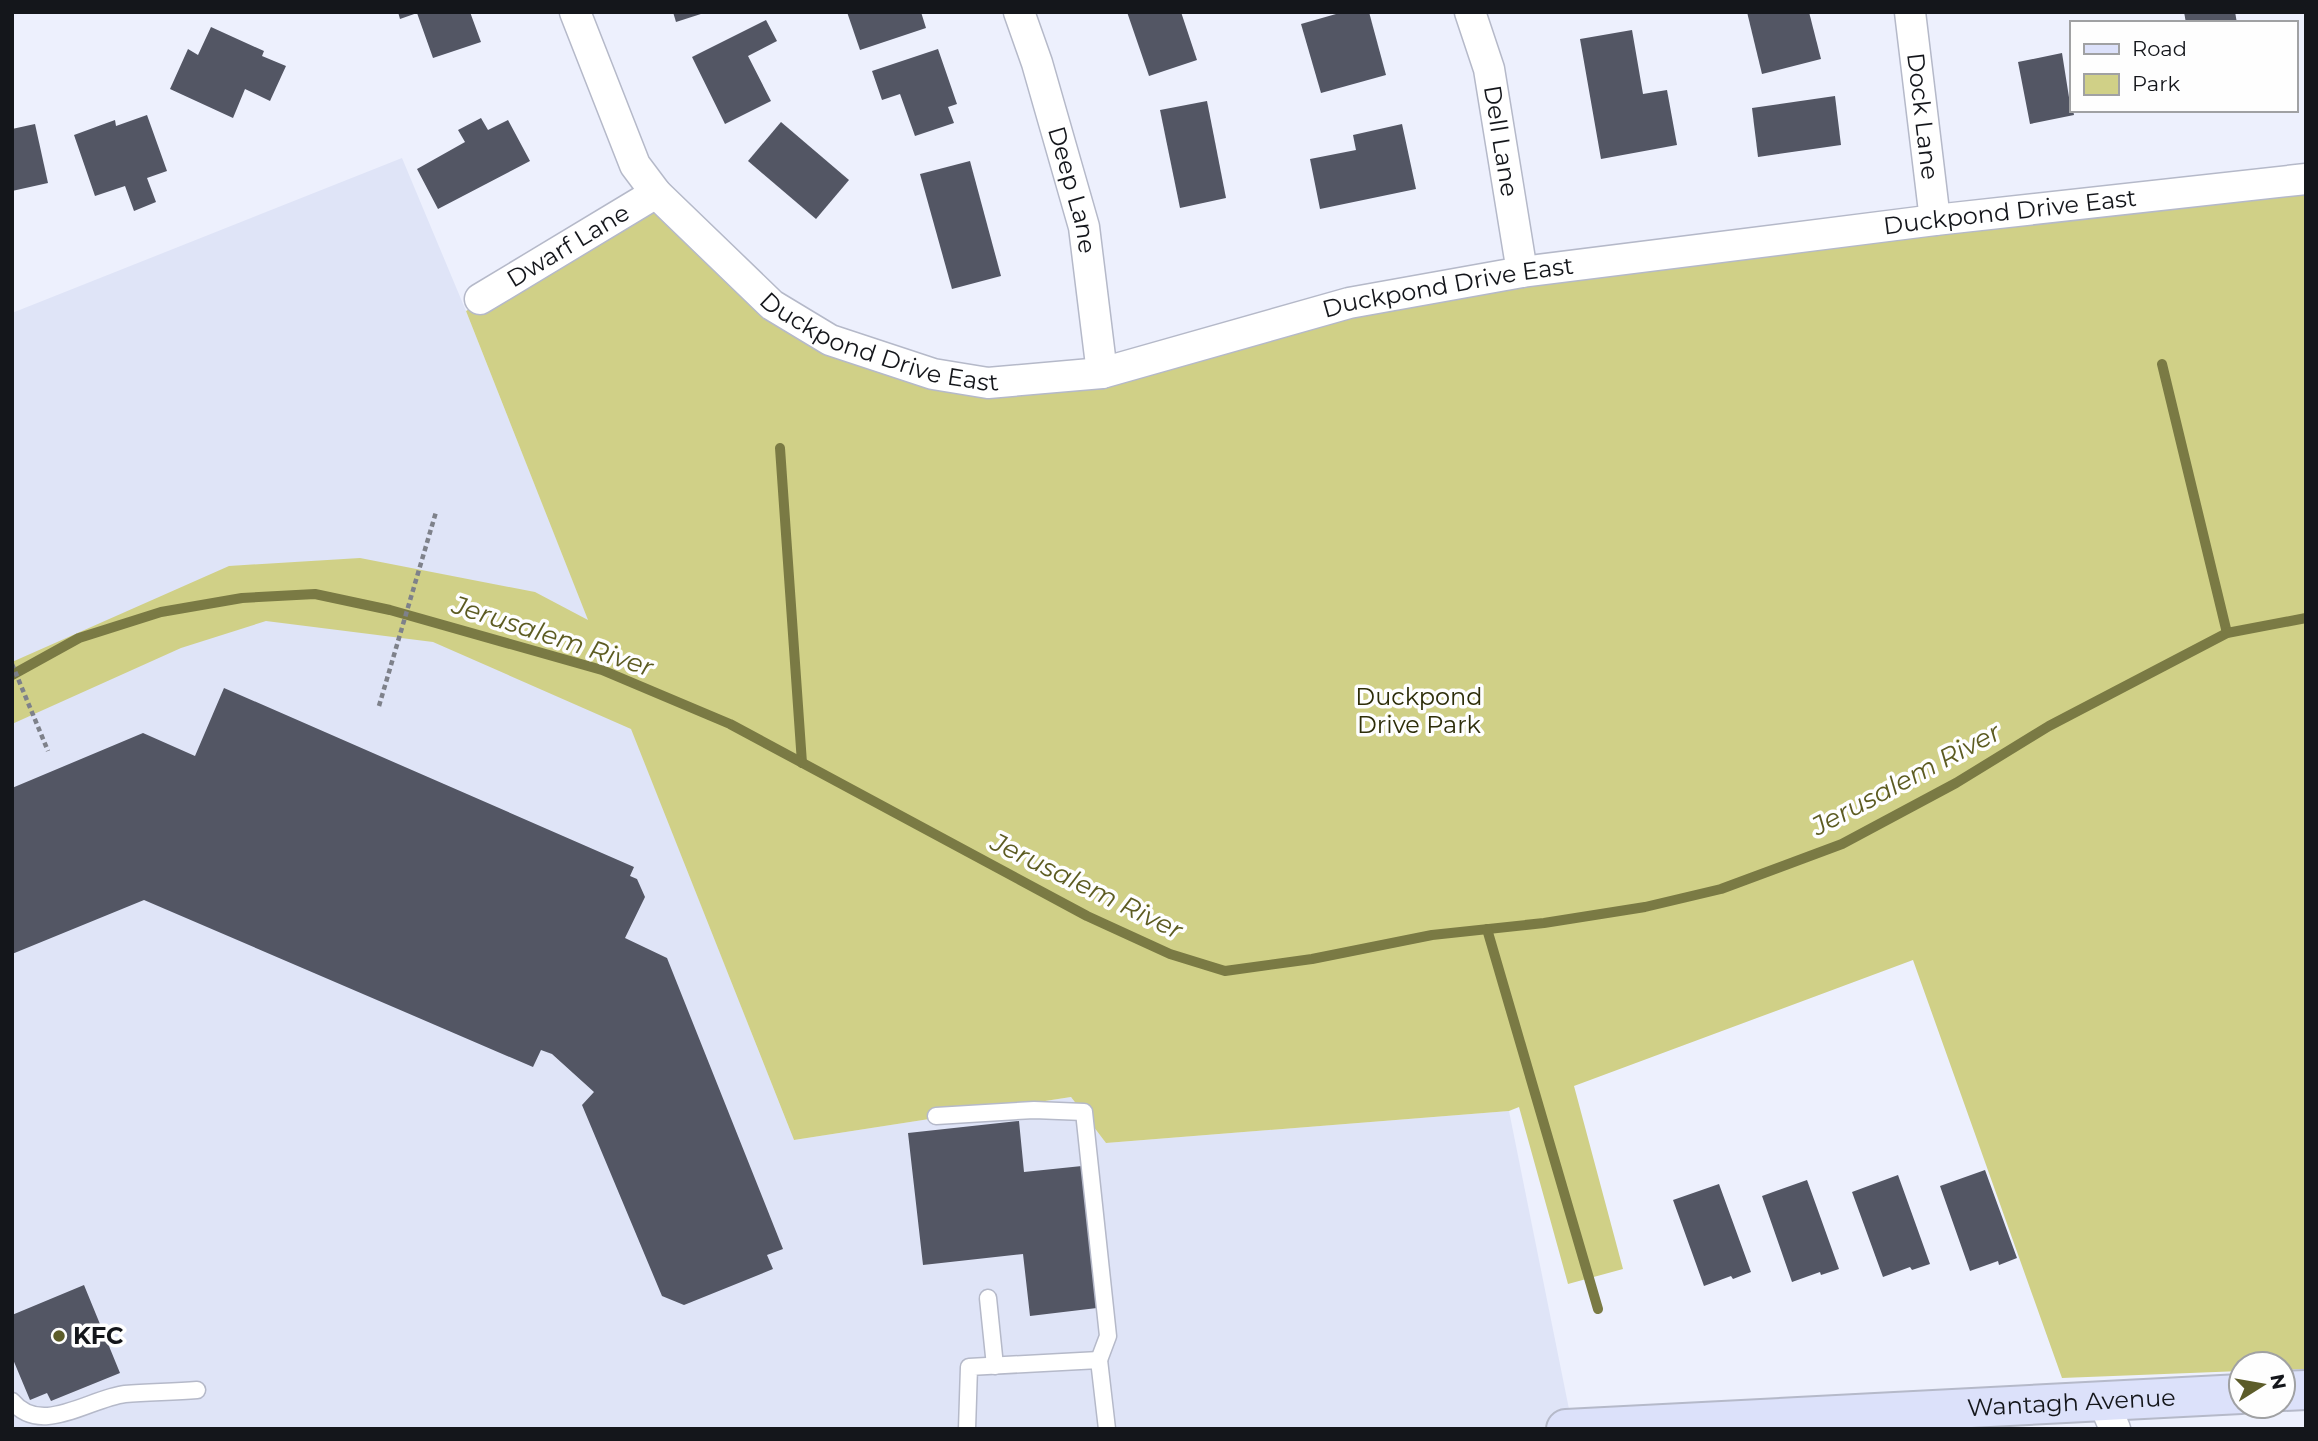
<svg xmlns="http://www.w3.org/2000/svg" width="2318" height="1441" font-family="Montserrat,sans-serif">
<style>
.built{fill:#dfe4f7}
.green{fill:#d0d087}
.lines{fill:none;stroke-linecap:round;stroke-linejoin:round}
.stream{stroke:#7a7a44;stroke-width:10}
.building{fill:#535664}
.service-casing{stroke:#b5b9c9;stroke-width:19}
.minor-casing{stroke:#b5b9c9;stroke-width:33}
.secondary-casing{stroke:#b5b9c9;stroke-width:42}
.path{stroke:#7e818a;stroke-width:4.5;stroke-dasharray:5 3.5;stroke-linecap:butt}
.service{stroke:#fff;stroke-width:16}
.minor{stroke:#fff;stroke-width:30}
.secondary{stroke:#dce1fa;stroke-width:38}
.poi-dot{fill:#5c5c29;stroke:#fefefe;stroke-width:2.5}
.labels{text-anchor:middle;stroke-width:7;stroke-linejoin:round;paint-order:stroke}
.street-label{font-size:24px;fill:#14161b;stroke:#fefefe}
.park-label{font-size:24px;fill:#2d2d09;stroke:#fefefe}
.poi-label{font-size:24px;font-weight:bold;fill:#14161b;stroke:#fefefe;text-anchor:start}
.water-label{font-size:26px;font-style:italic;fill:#5c5b21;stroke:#fefefe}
</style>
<rect width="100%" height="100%" fill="#edf0fd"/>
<!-- built -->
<path class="built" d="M402,158L466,311L794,1140L1071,1097L1106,1143L1509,1111L1573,1429H12V313Z"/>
<!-- green -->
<path class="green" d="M2306,175V1369L2283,1370V1364H2241V1371L2062,1378L1913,960L1574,1086L1623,1269L1568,1284L1519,1107L1509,1111L1106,1143L1071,1097L794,1140L631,729L433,642L266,621L181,648L12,724V662L229,566L360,558L535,592L588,620L466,311L656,202L771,312L993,390L1352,309Z"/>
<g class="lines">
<!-- stream -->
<g class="stream">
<path d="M2162,364L2227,633"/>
<path d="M780,448L802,763"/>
<path d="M12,675L79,638L161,612L242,598L315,594L390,610L602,670L730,724L1087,916L1170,954L1225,971L1312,959L1432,935L1544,923L1645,907L1721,889L1842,844L1956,783L2049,726L2227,633L2306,618"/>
<path d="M1487,929L1598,1309"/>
</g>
</g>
<!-- building -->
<g class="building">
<path d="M398,12H470L481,42L433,58L417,13L400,19Z"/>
<path d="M673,12H704V13L676,22Z"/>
<path d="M847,12H921L926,28L860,50Z"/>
<path d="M1127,12H1181L1197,60L1149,76Z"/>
<path d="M1343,12H1369L1386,75L1321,93L1301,24Z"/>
<path d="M1747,12H1809L1821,59L1762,74Z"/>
<path d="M2184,12H2235L2237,23H2186Z"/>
<path d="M766,20L777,41L748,56L771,101L725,124L692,57Z"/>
<path d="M211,27L264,51L262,56L286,66L270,101L245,89L233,118L170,89L188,49L198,55Z"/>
<path d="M1632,30L1643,94L1667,90L1677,145L1601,159L1580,39Z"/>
<path d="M938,49L957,104L948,107L954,123L915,136L900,94L882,100L872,71Z"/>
<path d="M2062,53L2071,110H2073L2074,115L2030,124L2018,62Z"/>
<path d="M1835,96L1841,145L1758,157L1752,108Z"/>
<path d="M1207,101L1226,198L1180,208L1160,110Z"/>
<path d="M147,115L167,171L147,178L156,202L134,211L125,186L95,196L74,135L115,120L116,126Z"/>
<path d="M481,118L488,130L508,120L530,161L438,209L417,169L465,142L458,130Z"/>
<path d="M781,122L849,180L816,219L748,161Z"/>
<path d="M35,124L48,183L12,191V129Z"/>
<path d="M1402,124L1416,189L1320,209L1310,159L1356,150L1353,135Z"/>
<path d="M970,161L1001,276L952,289L920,174Z"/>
<path d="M224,688L634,867L630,876L637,879L645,897L625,938L667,958L783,1249L767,1255L773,1269L684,1305L662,1296L582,1105L594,1092L552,1054L541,1050L533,1067L144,900L12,954V788L143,733L195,756Z"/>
<path d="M1019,1121L1024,1172L1082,1166L1097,1308L1030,1316L1023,1254L923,1265L908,1133Z"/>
<path d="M1985,1170L2017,1258L1999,1265L1998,1261L1970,1271L1940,1186Z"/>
<path d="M1898,1175L1930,1264L1912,1270L1910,1267L1883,1277L1852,1192Z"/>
<path d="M1807,1180L1839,1269L1821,1275L1820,1272L1792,1282L1762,1196Z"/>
<path d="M1719,1184L1751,1272L1733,1279L1731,1276L1704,1286L1673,1200Z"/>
<path d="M84,1285L120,1373L51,1401L47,1393L30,1400L12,1357V1315Z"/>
</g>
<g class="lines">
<!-- service casing -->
<g class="service-casing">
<g id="service">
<path d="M936,1116L1034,1110L1084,1112L1108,1336L1099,1360"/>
<path d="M988,1298L995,1366"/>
<path d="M12,1401C41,1437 90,1398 125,1394C149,1392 173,1392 197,1390"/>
<path d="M967,1429L969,1367L1099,1360L1107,1429"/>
</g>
</g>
<!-- minor casing -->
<g class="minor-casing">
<g id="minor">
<path id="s1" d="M575,12L635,165L656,193L772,305L830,340L933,374L988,383L1102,373L1349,303L1522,272L1935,220L2306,179"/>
<path id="s2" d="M1019,12L1037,63L1084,227L1102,373"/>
<path id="s3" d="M1470,12L1489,69L1522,272"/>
<path id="s4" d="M1910,12L1935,220"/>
<path id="s5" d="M480,299L656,193"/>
<path d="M2103,1401L2115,1429"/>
</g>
</g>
<!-- secondary casing -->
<g class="secondary-casing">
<g id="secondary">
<path d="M2283,1391L2306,1390"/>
<path id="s6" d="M1566,1429L2241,1394"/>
</g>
</g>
<!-- path -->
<g class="path">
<path d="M12,664L48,751"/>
<path d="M379,706L436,512"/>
</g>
<!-- service -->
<use href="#service" class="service"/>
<!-- minor -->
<use href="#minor" class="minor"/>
<!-- secondary -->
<use href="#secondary" class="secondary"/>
</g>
<!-- markers -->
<circle class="poi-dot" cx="59" cy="1336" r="7"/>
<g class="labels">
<!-- street labels -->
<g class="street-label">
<text dy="8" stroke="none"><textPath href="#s4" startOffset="105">Dock Lane</textPath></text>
<text dy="8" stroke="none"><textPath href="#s3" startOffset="133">Dell Lane</textPath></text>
<text dy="8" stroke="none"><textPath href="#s2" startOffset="186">Deep Lane</textPath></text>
<text dy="8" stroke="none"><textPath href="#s1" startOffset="1631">Duckpond Drive East</textPath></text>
<text dy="8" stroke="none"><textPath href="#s5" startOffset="103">Dwarf Lane</textPath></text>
<text dy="8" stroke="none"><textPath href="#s1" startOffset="1064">Duckpond Drive East</textPath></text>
<text dy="8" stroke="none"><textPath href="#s1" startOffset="476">Duckpond Drive East</textPath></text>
<text dy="8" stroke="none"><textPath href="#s6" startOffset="506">Wantagh Avenue</textPath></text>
</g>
<!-- park labels -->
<g class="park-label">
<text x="1419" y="705">Duckpond<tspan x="1419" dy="28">Drive Park</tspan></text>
</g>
<!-- poi labels -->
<g class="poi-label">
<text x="73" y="1344">KFC</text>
</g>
<!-- water labels -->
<g class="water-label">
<text transform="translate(553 636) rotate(18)" y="9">Jerusalem River</text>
<text transform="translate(1906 779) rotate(-28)" y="9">Jerusalem River</text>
<text transform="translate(1087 886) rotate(26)" y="9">Jerusalem River</text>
</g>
</g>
<!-- border -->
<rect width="2318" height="1441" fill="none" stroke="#14161b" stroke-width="28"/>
<!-- legend -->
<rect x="2070" y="21" width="228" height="91" fill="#fefefe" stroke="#a0a1a3" stroke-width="2"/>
<rect x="2084" y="44" width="35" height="10" fill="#dce1fa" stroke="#a0a1a3" stroke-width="2"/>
<text x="2132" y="56" font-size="21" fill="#14161b">Road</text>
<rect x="2084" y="74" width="35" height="21" fill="#d0d087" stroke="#a0a1a3" stroke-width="2"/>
<text x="2132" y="91" font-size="21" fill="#14161b">Park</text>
<!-- north arrow -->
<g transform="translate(2262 1385) rotate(79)"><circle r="33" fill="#fefefe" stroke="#a0a1a3" stroke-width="2"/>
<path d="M0-5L12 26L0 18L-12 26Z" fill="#5c5c29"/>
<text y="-10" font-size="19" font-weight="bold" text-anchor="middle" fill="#14161b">N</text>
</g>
</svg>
